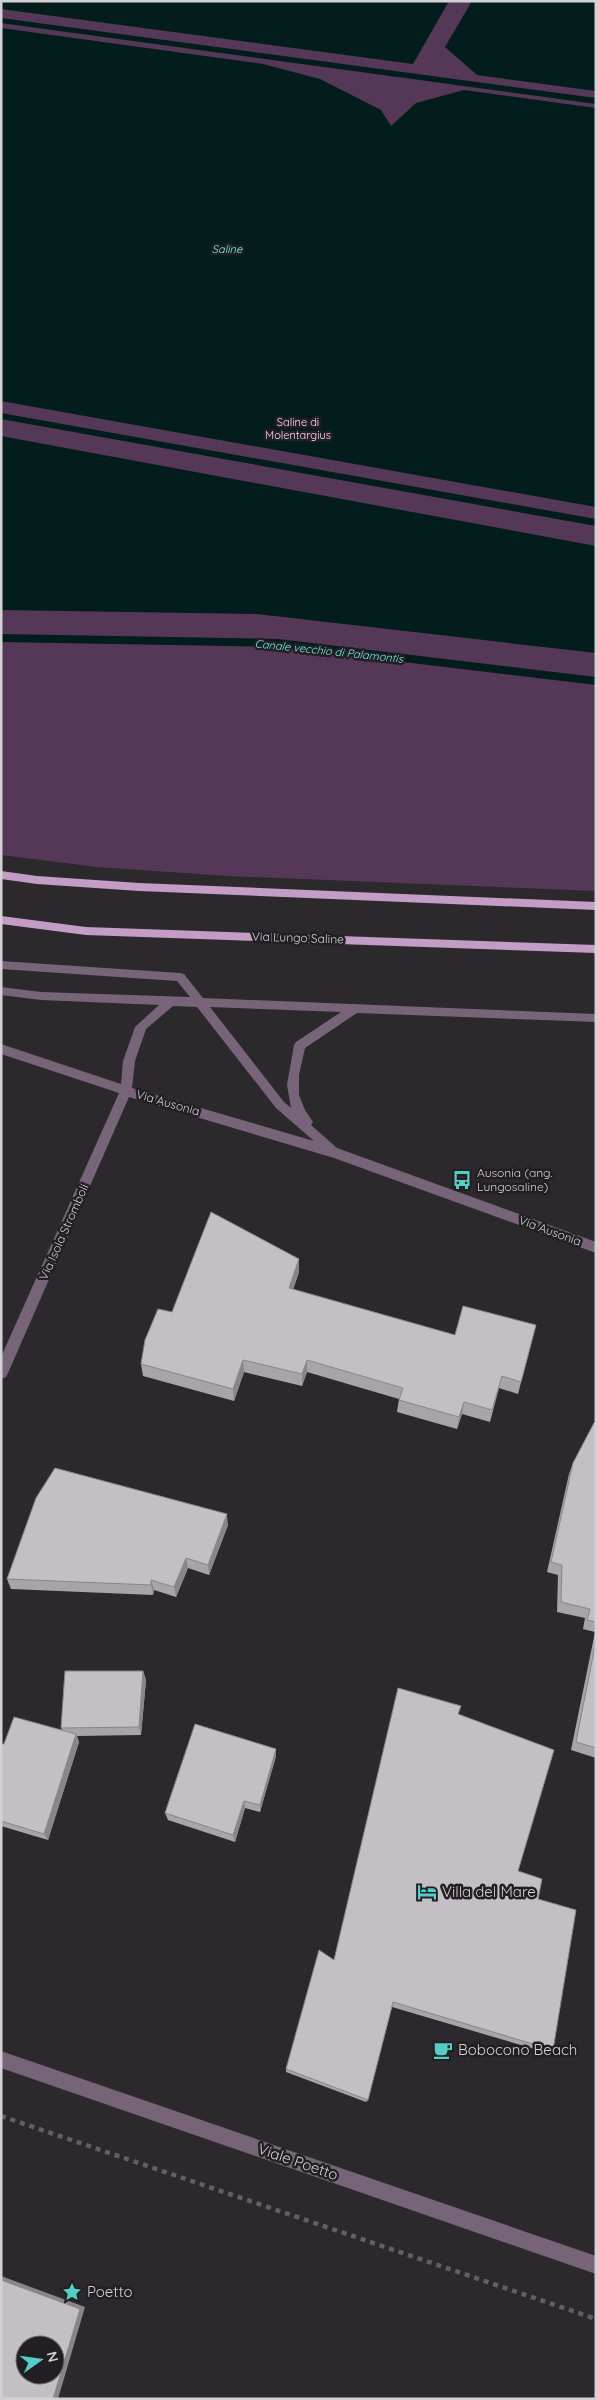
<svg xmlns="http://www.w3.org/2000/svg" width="597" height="2400" font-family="Quicksand,sans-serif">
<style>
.green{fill:#553757}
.water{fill:#021d1c}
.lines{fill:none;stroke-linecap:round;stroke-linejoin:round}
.stream{fill:#021d1c;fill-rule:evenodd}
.path{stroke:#636063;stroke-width:4.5;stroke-dasharray:5 5;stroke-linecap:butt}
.minor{fill:#776478;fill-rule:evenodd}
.major{fill:#c49dc6;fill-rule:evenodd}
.wall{fill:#a9a4a9}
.shaded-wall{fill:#898689}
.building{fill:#c4bfc4;stroke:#898689;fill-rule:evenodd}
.labels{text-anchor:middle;stroke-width:5;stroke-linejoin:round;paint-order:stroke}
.far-water-label{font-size:11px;font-style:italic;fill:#6ff0ea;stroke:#221f23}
.far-park-label{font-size:11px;fill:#fbd4fd;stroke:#221f23}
.street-label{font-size:12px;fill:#d4d1d4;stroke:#221f23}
.poi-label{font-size:12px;fill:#d4d1d4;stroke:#221f23;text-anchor:start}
.near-poi-label{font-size:15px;fill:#d4d1d4;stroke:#221f23;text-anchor:start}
.near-street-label{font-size:15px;fill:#d4d1d4;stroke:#221f23}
</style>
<rect width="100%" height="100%" fill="#2c292c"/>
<!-- green -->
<path class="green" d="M1,1H596V891L228,876L97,867L1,855Z"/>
<!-- water -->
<g class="water">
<path d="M1,1H449L413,64L1,9Z"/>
<path d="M472,1H596V91L477,75L445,47Z"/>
<path d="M1,28L263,64L320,79L381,110L391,126L416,103L464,90L596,108V507L1,401Z"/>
<path d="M1,436L596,546V653L257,614L1,610Z"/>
</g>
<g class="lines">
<!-- stream -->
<g class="stream">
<path d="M1,18L596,98V104L1,23Z"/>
<path d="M1,413L596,519V526L1,419Z"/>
<path d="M1,634L278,639L596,677V685L278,647L1,642Z"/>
</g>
<!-- path -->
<path class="path" d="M1,2116L596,2319"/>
<!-- minor -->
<g class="minor">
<path d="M1,961L180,973L184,974L203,998L596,1014V1022L357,1013L305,1048L299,1075V1095L305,1110L313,1122L311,1125L337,1148L596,1242V1253L334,1158L129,1097L8,1373L6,1377L1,1379V1357L119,1093L1,1054V1044L121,1084L123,1061L135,1027L159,1005L41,1000L1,995V987L41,992L190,997L177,981L1,969ZM173,1006L197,1007L276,1108L314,1141L132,1088L135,1061L146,1029ZM210,1007L341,1012L296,1042L294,1045L287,1085L291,1108L284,1102Z"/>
<path d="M1,2051L596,2256V2274L1,2068Z"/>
</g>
<!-- major -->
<g class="major">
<path d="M1,871L37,876L139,883L596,902V910L139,891L37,884L1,879Z"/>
<path d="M1,916L86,927L596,945V953L86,935L1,924Z"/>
</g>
</g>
<!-- wall -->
<g class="wall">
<path d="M299,1272L293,1290L455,1335L536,1325L518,1394L499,1388L490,1422L462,1414L457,1429L397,1412L399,1399L307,1372L302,1386L244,1372L234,1401L143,1376L141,1364L172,1312Z"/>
<path d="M596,1422V1758L571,1750L595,1632L583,1629L585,1618L557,1612L558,1575L547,1572L569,1474L573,1463Z"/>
<path d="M228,1525L209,1575L188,1568L176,1597L154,1590L153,1595L11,1589L7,1579Z"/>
<path d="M143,1671L146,1680L141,1735L77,1736L79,1742L48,1840L1,1826V1745L62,1730L61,1728Z"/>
<path d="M458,1714L518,1871L538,1899L553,2050L548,2053L392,2007L368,2100L366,2102L286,2072V2069L334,1960Z"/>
<path d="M276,1749V1756L260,1812L245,1808L235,1842L168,1820L165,1813Z"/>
</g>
<!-- shaded-wall -->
<g class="shaded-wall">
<path d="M299,1259V1272L289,1301V1288Z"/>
<path d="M243,1360L244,1372L234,1401L233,1389Z"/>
<path d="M307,1360V1372L302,1386V1374Z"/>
<path d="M464,1402L462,1414L457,1429L459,1417Z"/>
<path d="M227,1514L228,1525L209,1575L208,1565Z"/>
<path d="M186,1558L188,1568L176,1597L174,1587Z"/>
<path d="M151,1580L154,1590L153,1595L151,1585Z"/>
<path d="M143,1671L146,1680L141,1735L139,1727Z"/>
<path d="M76,1734L79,1742L48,1840L44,1834Z"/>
<path d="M276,1749V1756L260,1812V1805Z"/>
<path d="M244,1801L245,1808L235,1842L233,1835Z"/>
<path d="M1,2276L85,2307L58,2399H53L1,2280Z"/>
</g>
<!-- building -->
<g class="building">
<path d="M211,1212L299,1259L289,1288L455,1335L463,1306L536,1325L521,1382L502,1376L492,1410L464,1402L459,1417L399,1400L403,1388L307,1360L302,1374L243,1360L233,1389L141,1364L145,1340L158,1309L172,1312Z"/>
<path d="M596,1422V1622L587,1620L590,1609L561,1602L562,1565L551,1562L573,1463L594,1423Z"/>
<path d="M55,1468L227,1514L208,1565L186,1558L174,1587L151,1580V1585L7,1579L36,1498Z"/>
<path d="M596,1641V1748L576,1742Z"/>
<path d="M65,1671H143L139,1727L61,1728Z"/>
<path d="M398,1688L461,1706L458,1714L554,1750L518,1871L542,1879L538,1899L576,1910L553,2050L393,2002L368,2100L286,2069L319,1950L334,1960Z"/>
<path d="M14,1717L76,1734L44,1834L1,1821V1745L2,1744H4Z"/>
<path d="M195,1724L276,1749L260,1805L244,1801L233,1835L165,1813Z"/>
<path d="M1,2280L80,2309L53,2399H1ZM25,2345H55V2375H25Z"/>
</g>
<!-- icons -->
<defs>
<g id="bus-bare" transform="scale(1.5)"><path d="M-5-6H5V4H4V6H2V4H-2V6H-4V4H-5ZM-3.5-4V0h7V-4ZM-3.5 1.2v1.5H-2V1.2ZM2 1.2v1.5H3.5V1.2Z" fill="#54cdc7" stroke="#221f23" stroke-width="2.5" paint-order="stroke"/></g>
<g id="hotel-bare" transform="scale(1.5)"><path d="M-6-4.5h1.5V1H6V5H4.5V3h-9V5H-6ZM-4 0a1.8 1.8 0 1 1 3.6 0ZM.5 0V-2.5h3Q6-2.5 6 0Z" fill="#54cdc7" stroke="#221f23" stroke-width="2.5" paint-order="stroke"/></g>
<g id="cafe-bare" transform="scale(1.5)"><path d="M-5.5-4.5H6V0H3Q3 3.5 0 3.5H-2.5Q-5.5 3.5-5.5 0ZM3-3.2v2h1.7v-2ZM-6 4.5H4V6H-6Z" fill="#54cdc7" stroke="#221f23" stroke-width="2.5" paint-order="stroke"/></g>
<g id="sight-bare" transform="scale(1.5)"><path d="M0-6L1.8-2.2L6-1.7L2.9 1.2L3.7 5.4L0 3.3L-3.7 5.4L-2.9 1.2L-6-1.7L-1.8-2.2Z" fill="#54cdc7" stroke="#221f23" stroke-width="2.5" paint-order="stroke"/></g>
</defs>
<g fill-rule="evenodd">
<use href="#bus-bare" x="462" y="1180"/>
<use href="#hotel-bare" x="427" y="1892"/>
<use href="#cafe-bare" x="443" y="2050"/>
<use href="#sight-bare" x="72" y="2292"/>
</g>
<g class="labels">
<!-- far-water labels -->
<g class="far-water-label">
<text x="227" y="253">Saline</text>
<text transform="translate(329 651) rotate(6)" y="4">Canale vecchio di Palamontis</text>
</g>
<!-- far-park labels -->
<g class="far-park-label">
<text x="298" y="426">Saline di<tspan x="298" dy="13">Molentargius</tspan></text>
</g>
<!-- street labels -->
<g class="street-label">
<text transform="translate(298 938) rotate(2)" y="4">Via Lungo Saline</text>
<text transform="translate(168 1103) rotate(16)" y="4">Via Ausonia</text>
<text transform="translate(550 1231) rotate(20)" y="4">Via Ausonia</text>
<text transform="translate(64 1232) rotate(-66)" y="4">Via Isola Stromboli</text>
</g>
<!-- poi labels -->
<g class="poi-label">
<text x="477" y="1177">Ausonia (ang.<tspan x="477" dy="14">Lungosaline)</tspan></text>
</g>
<!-- near-poi labels -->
<g class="near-poi-label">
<text x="442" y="1897">Villa del Mare</text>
<text x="458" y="2055">Bobocono Beach</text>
<text x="87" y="2297">Poetto</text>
</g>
<!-- near-street labels -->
<g class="near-street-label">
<text transform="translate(298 2162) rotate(19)" y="5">Viale Poetto</text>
</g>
</g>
<!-- border -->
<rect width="597" height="2400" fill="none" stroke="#d4d1d4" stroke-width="5"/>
<!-- north arrow -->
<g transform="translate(40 2360) rotate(76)"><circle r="24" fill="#221f23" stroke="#69666a"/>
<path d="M0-4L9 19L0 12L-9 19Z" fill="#54cdc7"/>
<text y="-8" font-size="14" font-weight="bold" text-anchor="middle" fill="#d4d1d4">N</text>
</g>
</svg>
